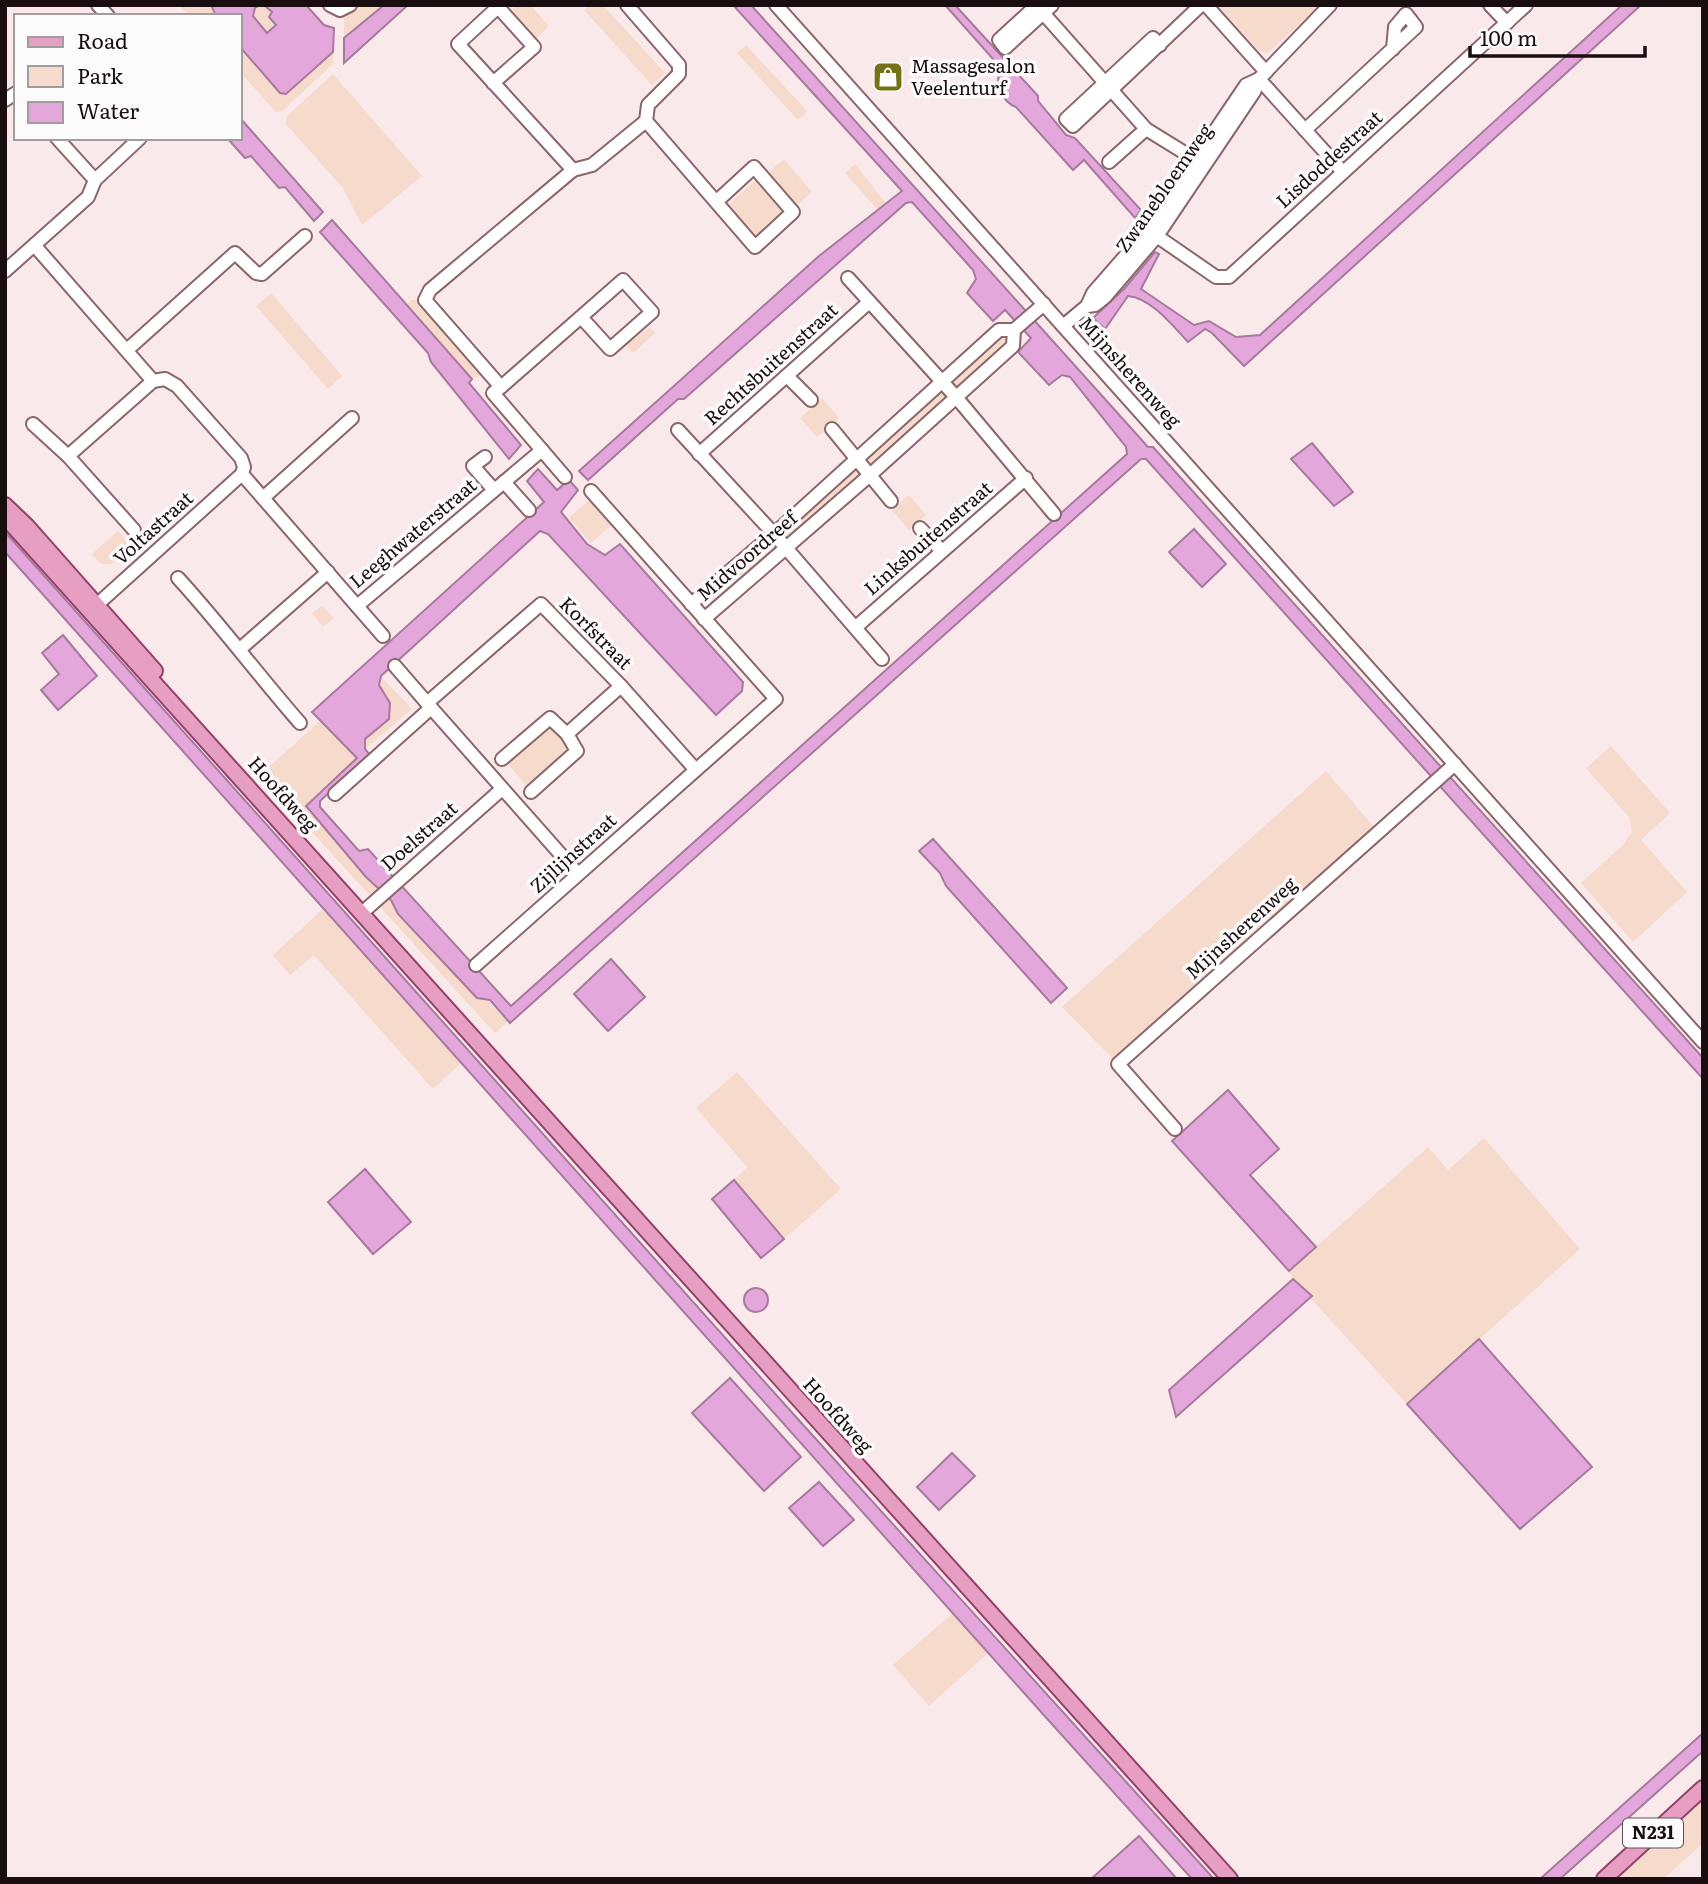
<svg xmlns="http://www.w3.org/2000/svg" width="1708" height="1884" font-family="Literata,serif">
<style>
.green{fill:#f6dacb}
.water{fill:#e4a7db;stroke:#a7799e;stroke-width:2}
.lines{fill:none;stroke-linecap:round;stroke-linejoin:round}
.minor-casing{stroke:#8a666a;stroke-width:16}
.major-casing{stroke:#944169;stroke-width:18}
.minor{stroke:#fff;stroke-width:12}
.major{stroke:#e69ec2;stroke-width:14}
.labels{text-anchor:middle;stroke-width:7;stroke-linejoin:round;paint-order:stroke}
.shield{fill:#fbfbfb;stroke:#5e5456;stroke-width:2}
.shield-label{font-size:18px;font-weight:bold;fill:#1a0d0f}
.poi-label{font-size:19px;fill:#1a0d0f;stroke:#fbfbfb;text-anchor:start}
.street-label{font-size:19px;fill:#1a0d0f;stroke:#fbfbfb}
</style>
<rect width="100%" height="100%" fill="#fae9eb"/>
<!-- green -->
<g class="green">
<path d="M180,5H211L216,16H189Z"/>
<path d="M264,5L272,12L276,25L268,33L253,16L255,8Z"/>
<path d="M359,5H384L344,38V18Z"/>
<path d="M516,5H531L548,26L533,43L509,15Z"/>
<path d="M589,5H603L665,73L652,85L584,10Z"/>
<path d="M1218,5H1320L1268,53L1259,51Z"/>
<path d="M746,45L807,111L798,120L737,53Z"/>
<path d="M240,47L280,93L286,94L333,52V64L282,111L276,112L240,72Z"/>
<path d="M333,74L422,176L362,225L343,188L285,123L287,116Z"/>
<path d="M784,159L812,192L797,205L768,173Z"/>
<path d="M855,164L887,205L880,212L845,173Z"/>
<path d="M757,179L783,212L753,239L726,207Z"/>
<path d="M271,293L342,376L328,389L256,306Z"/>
<path d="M411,300H416L482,375L472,379L407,304Z"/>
<path d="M650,327L655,333L633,353L626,345Z"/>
<path d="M1003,336L1008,343L711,607L705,599Z"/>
<path d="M822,398L839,418L817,437L800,418Z"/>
<path d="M909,495L926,515L909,530L892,510Z"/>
<path d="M590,499L612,524L591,543L569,518Z"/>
<path d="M118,531L131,546L111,564H101L92,554Z"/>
<path d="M322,606L334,618L323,627L312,613Z"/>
<path d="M380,676L412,709L365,749V739L389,701L379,685Z"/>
<path d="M320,721L357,758L306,806L366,877L391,900L398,914L508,1021L495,1033L260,775Z"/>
<path d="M549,725L570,749L528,787L507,763Z"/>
<path d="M1611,746L1670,813L1641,840L1687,892L1633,942L1581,883L1624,844L1632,831L1629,817L1586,768Z"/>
<path d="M1326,771L1374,827L1113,1059L1062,1007Z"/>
<path d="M323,909L461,1063L433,1089L314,955L290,975L273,955Z"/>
<path d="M737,1072L841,1189L784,1239L734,1180L747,1167L696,1108Z"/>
<path d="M1484,1138L1580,1249L1407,1404L1293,1279L1289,1271L1428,1147L1448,1170Z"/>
<path d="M953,1613L988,1653L929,1706L893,1665Z"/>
<path d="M1703,1797V1843L1663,1879H1612Z"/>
</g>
<!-- water -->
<g class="water">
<path d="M211,5H260L255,8L253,16L267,33L276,25L269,17L272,12L264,5H306L324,25L334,28L333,52L286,94L280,93L240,47V16H216Z"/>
<path d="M384,5H408L344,63V38Z"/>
<path d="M733,5H751L1148,447H1153L1703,1058V1079L1146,459H1141L510,1023L490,1000L477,998L398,914L391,900L366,877L306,806L357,758L312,712L544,502L527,481L538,469L557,490L569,480L578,490L561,512L587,544L605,555L620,544L743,682L742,691L716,715L548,534L540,531L381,676L379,685L390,703L389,719L365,739V749L370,755L320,801V807L359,851L368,849L511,1006L1127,454L1126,447L1070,377L1062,375L1049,385L1018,352L1031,338L1005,310L993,321L967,293L976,279L973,270L912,202L906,203L684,399H678L588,480L579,471L819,256L902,191Z"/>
<path d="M945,5H955L1038,96V101L1066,135L1075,138L1141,210L1135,218L1084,160L1073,170L1016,107C1004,103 992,83 1002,69Z"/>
<path d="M1622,5H1641L1244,366L1212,333L1205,329L1188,342C1173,326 1151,298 1128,296L1105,329L1093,318L1124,289L1155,252L1159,254L1141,289L1194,325L1209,321L1236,337L1260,335Z"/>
<path d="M240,118L323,212L314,221L285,187L279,188L251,156L245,158L227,138H240Z"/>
<path d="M332,220L472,379L469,383L521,445L509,459L431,362L428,353L320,232Z"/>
<path d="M1312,443L1353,492L1334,506L1291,459Z"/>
<path d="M1194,529L1226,564L1202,587L1169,552Z"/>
<path d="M5,532L796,1417L1214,1879H1192L1050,1722L5,552Z"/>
<path d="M63,635L97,676L58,710L41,690L59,674L42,653Z"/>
<path d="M933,839L1067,988L1051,1003L946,886L940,873L919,851Z"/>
<path d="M611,959L645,997L608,1031L574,994Z"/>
<path d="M1228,1090L1279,1149L1250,1175L1316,1247L1289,1271L1172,1141Z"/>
<path d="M365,1169L411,1222L373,1254L328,1202Z"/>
<path d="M734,1180L784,1239L761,1258L712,1199Z"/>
<path d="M1293,1279L1312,1296L1176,1417L1169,1390Z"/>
<circle cx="756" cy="1300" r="12"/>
<path d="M1479,1339L1592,1467L1520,1529L1407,1404Z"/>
<path d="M730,1378L801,1457L764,1491L692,1413Z"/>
<path d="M952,1453L975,1476L939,1510L917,1487Z"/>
<path d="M819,1482L854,1520L823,1546L789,1508Z"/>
<path d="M1703,1733V1751L1560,1879H1540Z"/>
<path d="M1139,1836L1177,1879H1091Z"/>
</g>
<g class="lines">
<!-- minor casing -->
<g class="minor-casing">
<g id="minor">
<path d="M98,5L108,16"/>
<path d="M330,5L340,10L350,5"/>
<path d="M776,5L1703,1042"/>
<path d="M1036,5L1146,129L1201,163"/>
<path d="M1037,5L999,40L1005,48L1052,5"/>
<path d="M1206,5L1266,72"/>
<path d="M1490,5L1507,23"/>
<path d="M1160,45L1153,38L1066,119L1073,126L1201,5"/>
<path d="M1259,79L1343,172"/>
<path d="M493,83L534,47L498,7L458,44L573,170"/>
<path d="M5,100L16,93"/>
<path d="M646,121L755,247L793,212L754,167L716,202"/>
<path d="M1305,130L1416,27L1406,14L1395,27L1393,49"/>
<path d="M57,138L95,180"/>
<path d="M1109,162L1146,129"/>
<path d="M1148,230L1216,277H1229L1526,5"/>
<path d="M35,246L153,381L165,379L177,386L241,458L244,467L242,474L383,636"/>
<path d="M5,271L88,197L95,180L140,138"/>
<path d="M848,278L956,397L1054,514"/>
<path d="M1087,306L1095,305L1105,297L1157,236L1254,92L1259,79"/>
<path d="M1063,326L1087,306L1093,293L1148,230L1246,85L1259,79L1330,5"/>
<path d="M1014,330L1044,304"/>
<path d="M127,350L235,253L256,273L262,274L305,236"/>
<path d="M787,376L811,400"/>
<path d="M501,387L623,280L652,312L610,349L581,317"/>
<path d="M33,424L68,456L134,530"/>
<path d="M832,429L891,501"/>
<path d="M678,430L774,534L882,659"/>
<path d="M699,454L868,303"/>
<path d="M68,456L153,381"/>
<path d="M485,457L473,466L494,490"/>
<path d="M565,477L493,393L501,387L425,300L430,290L573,170L592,165L646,121L648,105L679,74V65L627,5"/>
<path d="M504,482L529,510"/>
<path d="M263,498L352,418"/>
<path d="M920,528L942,551"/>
<path d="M178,578C221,625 258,675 300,723"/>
<path d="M691,604L784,525L999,330H1014L1013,346L870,475L704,619"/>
<path d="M357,606L542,450"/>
<path d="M90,611L242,474"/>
<path d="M856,627L1026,478"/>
<path d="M240,649L328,572"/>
<path d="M395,666L427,703L541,604L621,686L695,769"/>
<path d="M427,703L578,874"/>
<path d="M567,734L621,686"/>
<path d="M502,759L550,718L567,734L577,751L531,792"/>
<path d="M335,794L431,708"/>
<path d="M363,912L502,789"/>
<path d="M476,965L776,699L591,491"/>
<path d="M1175,1129L1118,1064L1455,764"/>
</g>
</g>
<!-- major casing -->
<g class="major-casing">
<g id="major">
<path d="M5,505L26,525L155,671"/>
<path d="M5,517L1230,1879"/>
<path d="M1604,1879L1703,1788"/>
</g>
</g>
<!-- minor -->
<use href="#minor" class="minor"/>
<!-- major -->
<use href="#major" class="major"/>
</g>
<!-- icons -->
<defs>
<g id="shop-square" transform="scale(1.575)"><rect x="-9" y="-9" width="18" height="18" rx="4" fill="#747215" stroke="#fbfbfb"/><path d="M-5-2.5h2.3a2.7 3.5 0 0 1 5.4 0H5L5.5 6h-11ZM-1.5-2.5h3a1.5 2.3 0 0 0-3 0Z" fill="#fff"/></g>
</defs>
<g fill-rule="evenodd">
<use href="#shop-square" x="888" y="77"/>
</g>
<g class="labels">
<!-- shield labels -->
<rect class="shield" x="1623" y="1818.5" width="60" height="29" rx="5"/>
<g class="shield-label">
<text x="1653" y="1839">N231</text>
</g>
<!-- poi labels -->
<g class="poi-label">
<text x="911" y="73">Massagesalon<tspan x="911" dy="22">Veelenturf</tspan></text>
</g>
<!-- street labels -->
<g class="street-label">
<text transform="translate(1329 159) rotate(-42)" y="7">Lisdoddestraat</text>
<text transform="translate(1164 188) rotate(-55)" y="7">Zwanebloemweg</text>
<text transform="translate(771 364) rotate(-42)" y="7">Rechtsbuitenstraat</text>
<text transform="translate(1130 372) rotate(48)" y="7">Mijnsherenweg</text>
<text transform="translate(153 528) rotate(-42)" y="7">Voltastraat</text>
<text transform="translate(413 533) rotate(-40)" y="7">Leeghwaterstraat</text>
<text transform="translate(928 538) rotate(-41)" y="7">Linksbuitenstraat</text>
<text transform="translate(747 556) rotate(-41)" y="7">Midvoordreef</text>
<text transform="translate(596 633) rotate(45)" y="7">Korfstraat</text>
<text transform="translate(283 794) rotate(48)" y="7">Hoofdweg</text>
<text transform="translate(419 836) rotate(-41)" y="7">Doelstraat</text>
<text transform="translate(573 853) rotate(-42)" y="7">Zijlijnstraat</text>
<text transform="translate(1241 928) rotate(-42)" y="7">Mijnsherenweg</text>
<text transform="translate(838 1415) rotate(48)" y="7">Hoofdweg</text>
</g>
</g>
<!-- border -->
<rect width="1708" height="1884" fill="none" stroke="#1a0d0f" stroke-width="14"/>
<!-- legend -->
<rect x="14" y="14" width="228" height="126" fill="#fbfbfb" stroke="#a19c9d" stroke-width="2"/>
<rect x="28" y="37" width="35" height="10" fill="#e69ec2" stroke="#a19c9d" stroke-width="2"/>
<text x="77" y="49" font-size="21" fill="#1a0d0f">Road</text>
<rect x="28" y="66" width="35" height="21" fill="#f6dacb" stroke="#a19c9d" stroke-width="2"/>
<text x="77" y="84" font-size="21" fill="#1a0d0f">Park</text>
<rect x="28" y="102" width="35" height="21" fill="#e4a7db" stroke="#a19c9d" stroke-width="2"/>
<text x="77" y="119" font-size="21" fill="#1a0d0f">Water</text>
<!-- scale -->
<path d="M1470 46v10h175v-10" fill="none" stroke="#1a0d0f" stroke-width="3.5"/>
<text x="1480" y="46" font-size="21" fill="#1a0d0f" stroke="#fbfbfb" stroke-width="5" paint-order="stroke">100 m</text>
</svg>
